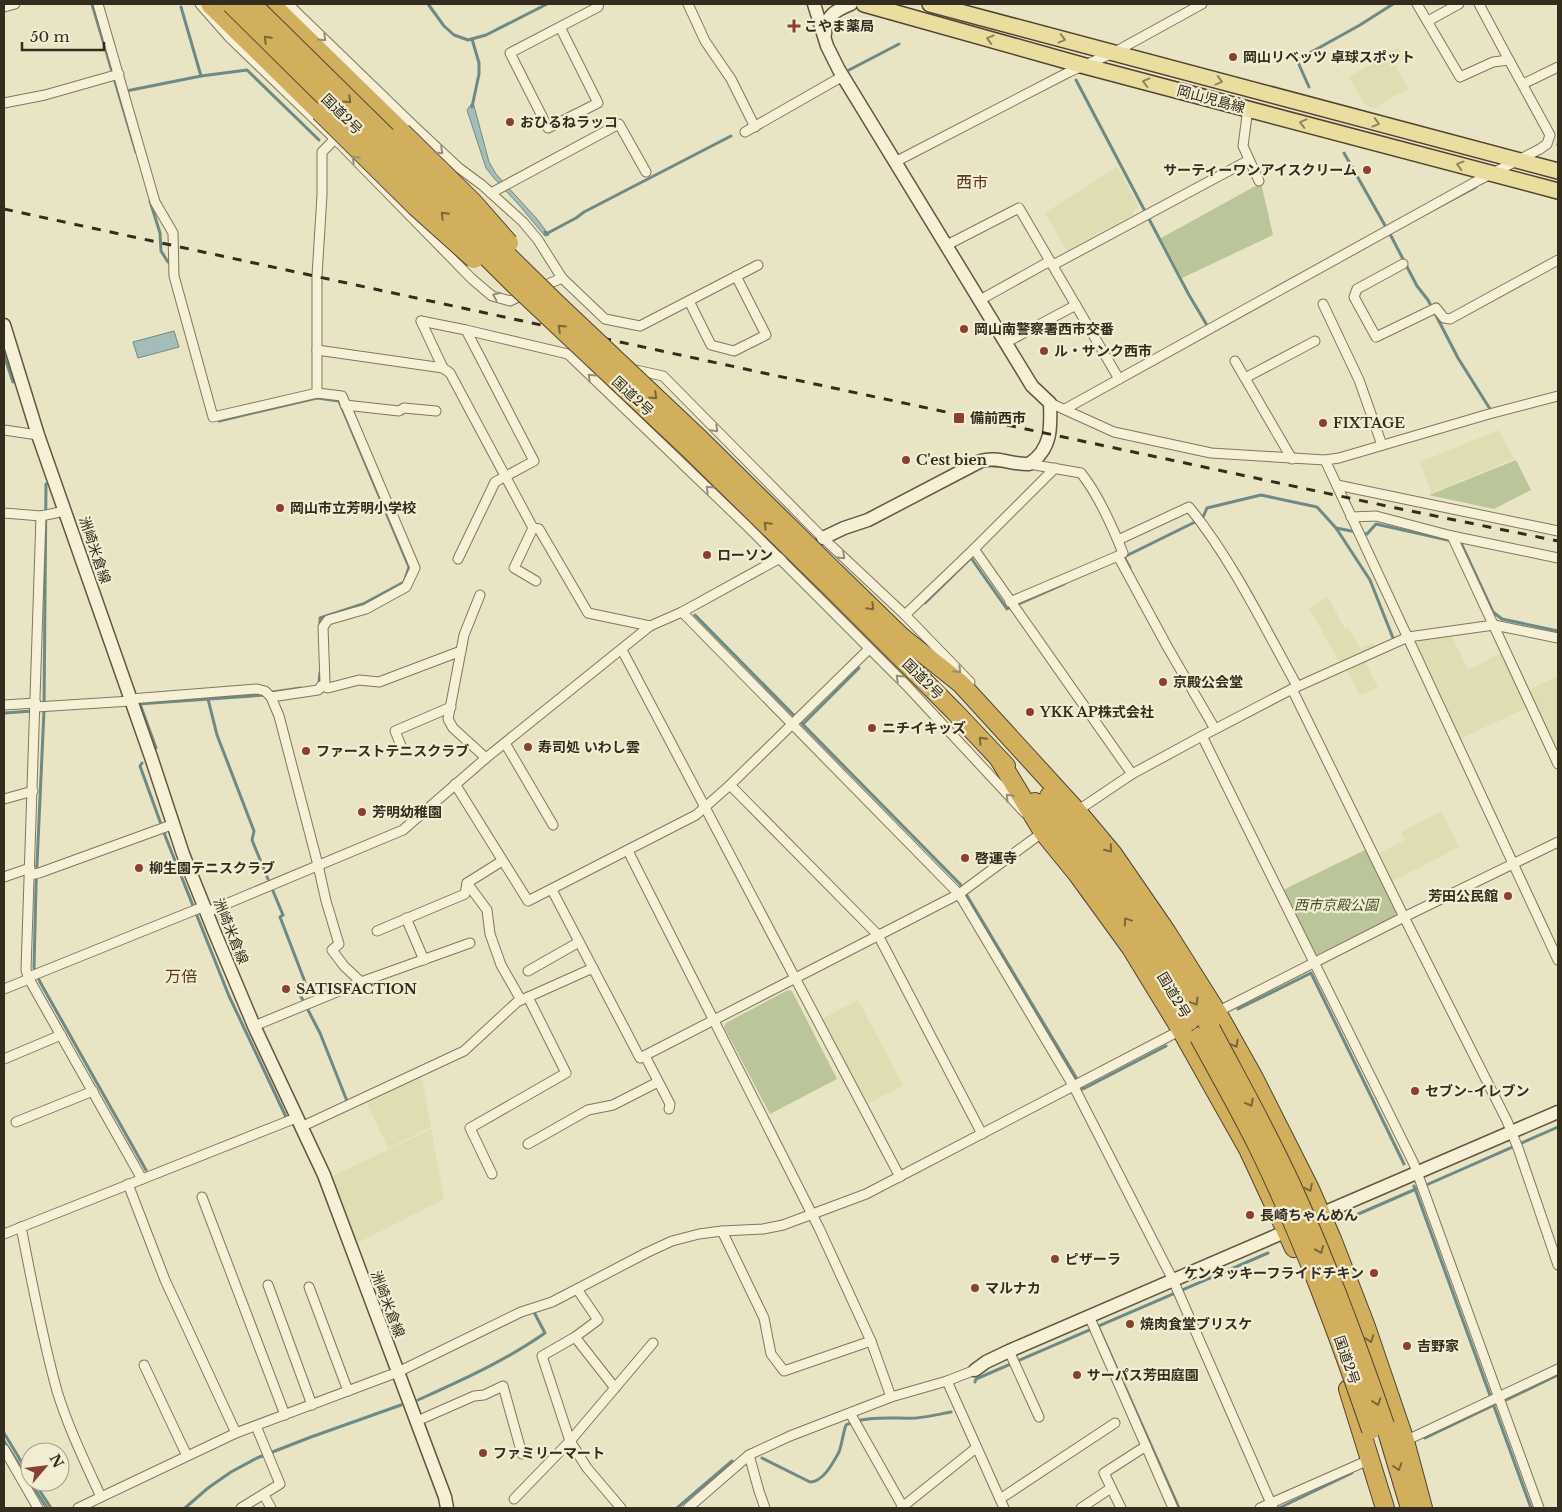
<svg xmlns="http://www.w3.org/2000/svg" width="1562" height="1512" font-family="'Libre Baskerville','Noto Sans JP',serif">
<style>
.farmland{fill:#dedeb2}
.green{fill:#bac699}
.water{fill:#a5bdb9;stroke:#6d8a87}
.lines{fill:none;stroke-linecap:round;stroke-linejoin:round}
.stream{stroke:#6d8a87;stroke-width:3}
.street-casing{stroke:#82765c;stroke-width:11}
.secondary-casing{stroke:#64573f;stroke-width:15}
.primary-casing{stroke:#504430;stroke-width:18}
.highway-casing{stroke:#504430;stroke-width:20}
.street{stroke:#f5f0d6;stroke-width:9}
.secondary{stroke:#f5f0d6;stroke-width:12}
.primary{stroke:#e9dd9f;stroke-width:15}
.highway{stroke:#d1af5c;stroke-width:18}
.rail{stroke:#332c1f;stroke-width:3;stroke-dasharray:9 9;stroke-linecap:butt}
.highway-bridge-casing{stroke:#504430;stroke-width:20;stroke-linecap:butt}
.highway-bridge{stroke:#d1af5c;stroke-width:18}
.oneway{stroke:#948e7a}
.oneway2{stroke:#7a673a}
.oneway3{stroke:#8e845f}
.poi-dot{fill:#8b3e32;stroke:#f2edd2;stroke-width:2}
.labels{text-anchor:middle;stroke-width:4.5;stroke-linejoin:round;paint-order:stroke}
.poi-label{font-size:14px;font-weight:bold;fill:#332c1f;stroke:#f2edd2;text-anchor:start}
.street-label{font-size:14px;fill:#332c1f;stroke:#f2edd2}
.park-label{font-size:14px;font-style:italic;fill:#3e4e27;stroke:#f2edd2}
.quarter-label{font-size:16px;fill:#5c3722;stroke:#f2edd2}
</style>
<rect width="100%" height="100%" fill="#e9e4c4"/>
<!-- farmland -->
<g class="farmland">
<path d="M1398,48L1403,58L1394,63L1408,89L1387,100L1376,109L1365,105L1349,78L1388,52Z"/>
<path d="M1116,167L1118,168L1139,207L1133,211L1134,214L1067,250L1045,213Z"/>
<path d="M1499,430L1514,459L1431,493L1420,462Z"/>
<path d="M1328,597L1345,629L1348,628L1360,648L1373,643L1375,647L1339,661L1309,608Z"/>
<path d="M1452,636L1468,670L1501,653L1526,708L1460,739L1416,645L1418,640Z"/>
<path d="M1365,661L1378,688L1359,695L1347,668Z"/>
<path d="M1558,676V757L1528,690Z"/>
<path d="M1441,811L1459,847L1393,881L1379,853L1405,840L1401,832Z"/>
<path d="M858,1000L903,1085L864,1106L820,1020Z"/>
<path d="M417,1077L422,1078L431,1127L388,1148L368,1105L369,1099Z"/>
<path d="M431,1129L444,1199L356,1244L331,1177Z"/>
</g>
<!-- green -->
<g class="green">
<path d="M1261,183L1273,235L1182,278L1161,238Z"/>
<path d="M1516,460L1531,490L1494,509L1429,495Z"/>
<path d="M1367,849L1397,911L1394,918L1315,956L1283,890Z"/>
<path d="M788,990L792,991L837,1079L770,1114L724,1027L726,1023Z"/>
</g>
<!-- water -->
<g class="water">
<path d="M473,102L489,162L496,174L537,219L549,235L545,236L519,205L493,177L486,168L467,110Z"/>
<path d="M174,331L179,347L138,358L133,342Z"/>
</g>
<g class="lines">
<!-- stream -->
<g class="stream">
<path d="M92,4L136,152"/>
<path d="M428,4L444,26L454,35L468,40L486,35L547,4"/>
<path d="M181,7L201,76L247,70L319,140"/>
<path d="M849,70L899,44"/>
<path d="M1076,80L1189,295L1208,327"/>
<path d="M1309,87L1297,60L1360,25L1393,4"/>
<path d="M126,91L201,76"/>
<path d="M472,107L479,74V63L472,39"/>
<path d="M1558,144V145"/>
<path d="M1344,153L1387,229"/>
<path d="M150,201L160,233L161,251L168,262"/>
<path d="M545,232L546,234L576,218L584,212L731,136"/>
<path d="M1390,234L1417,286L1428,300L1458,358L1490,409"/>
<path d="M1384,236L1476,187"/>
<path d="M4,355L13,382"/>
<path d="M219,421L317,398L339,401L409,567L404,582L363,604L320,618V627"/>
<path d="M46,484L44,711L36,886L34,968L40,982L146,1170"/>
<path d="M1336,528L1367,534L1376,524L1461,543L1493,612L1502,619L1558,631"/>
<path d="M1130,568L1124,557L1195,522L1203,517L1207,508L1261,495L1317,507L1336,528L1370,580L1393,638"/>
<path d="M925,603L971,558L1007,609L1064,584"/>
<path d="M695,615L960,884L1083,1089L1166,1046"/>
<path d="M317,685L319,683L320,673"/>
<path d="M208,699L217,735L254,831L252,840L268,879"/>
<path d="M138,704L265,695L273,692L301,688"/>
<path d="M140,704L156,748L154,749"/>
<path d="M4,713L33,711"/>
<path d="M803,724L859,668"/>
<path d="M142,763L140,766L166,838L229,996L286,1117"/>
<path d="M273,891L283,915L280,917L305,982L296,987L320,1033L347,1101"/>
<path d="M1238,1009L1311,973L1404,1164"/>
<path d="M1414,1186L1531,1508"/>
<path d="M1424,1186L1558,1127"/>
<path d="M1356,1215L1416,1189"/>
<path d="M1098,1326L1179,1508"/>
<path d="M975,1382L976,1379L1268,1253"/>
<path d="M418,1400C462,1380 505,1361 545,1333L535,1314"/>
<path d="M1502,1402L1558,1375"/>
<path d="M4,1433L30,1476"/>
<path d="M1425,1438L1494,1405"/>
<path d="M4,1441L47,1508"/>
<path d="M762,1458L810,1482C823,1482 833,1463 839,1452C842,1444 843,1433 846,1425C864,1415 895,1419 916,1418C928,1417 940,1414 951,1412"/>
<path d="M34,1482L51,1508"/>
<path d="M185,1508L208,1488L231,1472L257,1458L311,1437L401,1405"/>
<path d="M677,1508L732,1461"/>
<path d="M1279,1508L1352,1473"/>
</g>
<!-- street casing -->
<g class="street-casing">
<g id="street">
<path d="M98,4L155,202L173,233L174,276L213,417L317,393L342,396L415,568L406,587L366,609L328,620L323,627L325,683L318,690L271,697L279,716L318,865L326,901L339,944L332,950L344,966L361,982"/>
<path d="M200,4L230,38L335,139L472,279L492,296L510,301L527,293"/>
<path d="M288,4L416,128L459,168L482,185L523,222L538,240L562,278L539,288"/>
<path d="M688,4L705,41L731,79L755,127"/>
<path d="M1479,4L1509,60"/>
<path d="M4,7L15,4"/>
<path d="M1428,21L1459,4"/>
<path d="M560,27L598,103L548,128L510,53L598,7L599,4"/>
<path d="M1523,84L1558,67"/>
<path d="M4,103L45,95L119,74"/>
<path d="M1248,108L1243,146L1259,181"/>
<path d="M745,132L843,76"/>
<path d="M895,162L1069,72L1113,53L1202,4"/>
<path d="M491,193L619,124L646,172"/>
<path d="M947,245L1019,208L1119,379"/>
<path d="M1403,264L1357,289L1354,297L1376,337L1436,308L1444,318L1450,319L1558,260"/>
<path d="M1053,265L1249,160"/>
<path d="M562,278L605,319L640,326L758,265"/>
<path d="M980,300L1050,261"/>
<path d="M689,301L711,345L734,351L766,335L736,276"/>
<path d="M1323,304L1359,380L1382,445"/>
<path d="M421,321L466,330L589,359"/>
<path d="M1007,342L1076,305"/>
<path d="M317,350L443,368L421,321"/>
<path d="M569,355L745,524L907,686L1025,813"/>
<path d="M1235,361L1292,459"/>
<path d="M443,368L450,373L533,528L514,568L536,581"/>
<path d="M631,369L663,376L823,538L905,615L970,682"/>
<path d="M1245,378L1315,341"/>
<path d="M317,393V276L322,195V152L335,139"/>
<path d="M1050,403L1114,432L1211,453L1325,460L1339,458L1489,414L1558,396"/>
<path d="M345,405L399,411L404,408L436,411"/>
<path d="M1065,409L1477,181L1540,149L1547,144L1550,135L1509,60L1493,62L1460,77L1417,4"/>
<path d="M4,430L38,435"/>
<path d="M1325,460L1558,960"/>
<path d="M1029,464L1081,473C1097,493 1113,528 1123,553L1118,556L1168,648L1215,729"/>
<path d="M1337,485L1558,531"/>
<path d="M4,513L41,516L65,511"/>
<path d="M41,516L26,970L29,979L142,1179"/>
<path d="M1351,517L1376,516L1452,536L1558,558"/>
<path d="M533,528L539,529L588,613L650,626"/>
<path d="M1452,536L1558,764"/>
<path d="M1118,540L1189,507C1231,558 1265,628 1297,686"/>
<path d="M974,549L1132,774"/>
<path d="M458,559L495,482L534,461L466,330"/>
<path d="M480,595L464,635L448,719L453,728L486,758"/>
<path d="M1010,602L1118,556"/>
<path d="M682,612L959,894L1074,1087L1173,1280L1273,1508"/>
<path d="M905,615L974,549L1055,468"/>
<path d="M622,650L900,1177"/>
<path d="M321,686L328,688L359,680L379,682L461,651"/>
<path d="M1292,689L1404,917L1507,1121L1518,1148L1558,1265"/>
<path d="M130,699L257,689L265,691L271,697"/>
<path d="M4,705L36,703"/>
<path d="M36,707L131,701"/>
<path d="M1202,736L1414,1164L1539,1508"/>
<path d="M505,743L553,825"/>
<path d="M402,748L395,731L451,707"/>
<path d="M455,784L528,901L696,815L730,785L869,649"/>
<path d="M730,785L878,935L982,1134"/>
<path d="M4,799L33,791"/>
<path d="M1076,809L1077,811L1132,774L1202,736L1292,689L1408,637L1494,625L1558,638"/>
<path d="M628,851L819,1228L871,1341L891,1397"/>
<path d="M30,875L39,873L174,824"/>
<path d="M4,877L30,868"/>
<path d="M467,883L487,910L490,934L501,965L521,1000"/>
<path d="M552,890L640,1058L959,894L1043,832L1041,830"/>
<path d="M207,912L403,830L486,758L650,626L682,612L782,557"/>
<path d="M406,918L424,960"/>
<path d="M377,931L465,894L467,883L502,861"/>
<path d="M528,971L579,942"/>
<path d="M29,977L205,906"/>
<path d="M4,989L29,979"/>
<path d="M1217,1012L1404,917L1558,842"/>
<path d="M254,1026L361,982L470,943"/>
<path d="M645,1056L670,1104L669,1109"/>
<path d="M4,1059L61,1035"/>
<path d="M16,1122L93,1091"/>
<path d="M301,1127L464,1051L517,1002L593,968"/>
<path d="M528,1144L588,1110L613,1105L658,1082"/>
<path d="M492,1174L470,1128L566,1073L528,997"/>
<path d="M128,1184L165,1280L236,1433"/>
<path d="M202,1197L285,1415"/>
<path d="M21,1227C32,1282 42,1337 57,1391C68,1427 85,1462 101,1497"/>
<path d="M722,1231L764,1318L771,1354L784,1371L871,1341"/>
<path d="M4,1234L296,1118"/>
<path d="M268,1285L312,1405"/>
<path d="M309,1287L348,1391"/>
<path d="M577,1289L598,1320L575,1337L542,1356L570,1441L587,1468L621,1508"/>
<path d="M1089,1316L1173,1508"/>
<path d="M575,1337L615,1388"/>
<path d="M1009,1351L1039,1417"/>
<path d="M144,1365L187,1456"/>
<path d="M947,1381L1004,1508"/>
<path d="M850,1413L903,1507"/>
<path d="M417,1421L474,1396L484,1395L503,1386L522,1454"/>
<path d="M1405,1441L1558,1369"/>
<path d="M4,1449L38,1508"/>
<path d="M749,1455L759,1491L765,1508"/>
<path d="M264,1495L271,1508"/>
<path d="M514,1499L570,1441L653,1343"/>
<path d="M1000,1499L1115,1423"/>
<path d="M78,1508L236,1433L398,1372L521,1312L552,1302L646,1253L672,1241L699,1234L722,1231L763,1229L783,1225L866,1194L1181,1030"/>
<path d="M241,1508L280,1484L256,1426"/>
<path d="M688,1508L749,1455L790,1436L891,1397L947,1381L975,1370"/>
<path d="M901,1508L976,1448"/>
<path d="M1081,1508L1111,1488"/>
<path d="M1121,1508L1104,1473L1146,1446"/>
<path d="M1260,1508L1371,1459"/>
</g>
</g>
<!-- secondary casing -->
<g class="secondary-casing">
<g id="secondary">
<path d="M814,4L827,46L839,70L1032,386L1050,403C1051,427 1052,449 1029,464C1013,465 997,456 981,461L868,520L844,528L823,538"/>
<path d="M825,34C825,16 836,10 851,4"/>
<path d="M4,325L38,435L151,757L183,854L214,931L254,1026L324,1175L445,1497L447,1508"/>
<path d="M1321,1214L1558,1112"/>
<path d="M975,1370L986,1362L1009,1351L1287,1231"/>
</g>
</g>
<!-- primary casing -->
<g class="primary-casing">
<g id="primary">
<path d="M864,4L1085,66L1558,191"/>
<path d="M930,4L1558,171"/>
</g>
</g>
<!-- highway casing -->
<g class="highway-casing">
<g id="highway">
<path d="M210,4L320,112"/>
<path d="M271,4L402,132"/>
<path d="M836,573L909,644"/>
<path d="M827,584L954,711L1006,766"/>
<path d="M902,637L961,684L1077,811L1113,854L1166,931L1217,1012L1254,1078L1310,1189L1332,1239L1365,1324L1405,1441L1423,1508"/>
<path d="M999,759L1043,832L1078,875L1131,948L1181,1030L1248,1149L1294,1248"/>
<path d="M1049,796L1129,898L1155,936L1211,1029"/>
<path d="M1035,802C1093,870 1144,944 1190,1021"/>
<path d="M1348,1389L1385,1508"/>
<path d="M1385,1425L1410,1508"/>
</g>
</g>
<!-- street -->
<use href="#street" class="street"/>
<!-- secondary -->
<use href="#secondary" class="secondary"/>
<!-- primary -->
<use href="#primary" class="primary"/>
<!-- highway -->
<use href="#highway" class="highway"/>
<!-- rail -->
<path class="rail" d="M4,209L796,380L1396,508L1558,541"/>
<!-- highway-bridge casing -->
<g class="highway-bridge-casing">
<g id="highway-bridge">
<path d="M231,4L518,288L688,448L827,584"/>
<path d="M252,4L555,302L699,438L836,573"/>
<path d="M320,112L416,207L474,259"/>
<path d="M402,132L473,202L509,243"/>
<path d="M1211,1029C1240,1084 1271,1138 1296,1195C1330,1270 1358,1347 1385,1425"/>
<path d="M1199,1037C1219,1074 1240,1110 1258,1147C1303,1239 1338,1334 1371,1430"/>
</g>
</g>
<!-- highway-bridge -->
<use href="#highway-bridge" class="highway-bridge"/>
</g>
<!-- one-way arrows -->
<defs><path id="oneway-chevron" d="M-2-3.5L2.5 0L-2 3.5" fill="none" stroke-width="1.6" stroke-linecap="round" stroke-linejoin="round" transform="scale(1.25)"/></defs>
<g class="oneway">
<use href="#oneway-chevron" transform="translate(323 38) rotate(44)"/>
<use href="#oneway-chevron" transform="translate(440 151) rotate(43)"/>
<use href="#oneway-chevron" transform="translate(355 159) rotate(-135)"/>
<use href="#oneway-chevron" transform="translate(496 296) rotate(-158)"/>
<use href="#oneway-chevron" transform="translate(591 377) rotate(-136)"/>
<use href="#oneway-chevron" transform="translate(715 429) rotate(45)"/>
<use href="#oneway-chevron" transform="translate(709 489) rotate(-136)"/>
<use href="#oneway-chevron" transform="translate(842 556) rotate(43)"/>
<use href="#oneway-chevron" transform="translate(958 670) rotate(46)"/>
<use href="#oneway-chevron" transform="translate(899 678) rotate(-136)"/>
<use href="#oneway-chevron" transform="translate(1009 797) rotate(-132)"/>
</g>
<g class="oneway2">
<use href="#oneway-chevron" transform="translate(267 39) rotate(-135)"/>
<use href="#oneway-chevron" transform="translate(348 100) rotate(44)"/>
<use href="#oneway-chevron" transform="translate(444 215) rotate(-135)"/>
<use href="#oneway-chevron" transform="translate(561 328) rotate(-137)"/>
<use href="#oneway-chevron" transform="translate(654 396) rotate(43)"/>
<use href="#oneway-chevron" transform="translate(767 525) rotate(-135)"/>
<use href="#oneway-chevron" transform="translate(871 607) rotate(45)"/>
<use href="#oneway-chevron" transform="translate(982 740) rotate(-133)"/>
<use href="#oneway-chevron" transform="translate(1109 849) rotate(51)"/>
<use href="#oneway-chevron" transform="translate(1127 921) rotate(-124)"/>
<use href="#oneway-chevron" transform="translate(1195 1002) rotate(59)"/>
<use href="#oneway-chevron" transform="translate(1235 1044) rotate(61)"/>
<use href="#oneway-chevron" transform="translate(1250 1103) rotate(62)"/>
<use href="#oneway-chevron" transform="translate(1309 1188) rotate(64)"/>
<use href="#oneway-chevron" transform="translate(1320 1250) rotate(68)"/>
<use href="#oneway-chevron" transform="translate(1370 1339) rotate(71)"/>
<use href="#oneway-chevron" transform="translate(1377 1402) rotate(71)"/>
<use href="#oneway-chevron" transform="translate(1398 1467) rotate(72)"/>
</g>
<g class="oneway3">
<use href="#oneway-chevron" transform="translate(990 39) rotate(-164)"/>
<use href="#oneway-chevron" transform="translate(1062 39) rotate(15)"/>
<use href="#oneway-chevron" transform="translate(1219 81) rotate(15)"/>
<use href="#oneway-chevron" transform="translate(1146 82) rotate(-165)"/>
<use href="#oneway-chevron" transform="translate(1303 123) rotate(-165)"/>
<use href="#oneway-chevron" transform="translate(1376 123) rotate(15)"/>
<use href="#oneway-chevron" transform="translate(1460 165) rotate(-165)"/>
</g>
<!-- markers -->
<g class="poi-dot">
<path d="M791.5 18.5h5v5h5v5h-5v5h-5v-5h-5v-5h5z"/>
<circle cx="1233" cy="57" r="5"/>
<circle cx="510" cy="122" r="5"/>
<circle cx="1367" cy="170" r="5"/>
<circle cx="964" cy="329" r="5"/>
<circle cx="1044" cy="351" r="5"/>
<rect x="953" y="412" width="12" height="12" rx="2.5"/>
<circle cx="1323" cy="423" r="5"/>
<circle cx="906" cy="460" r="5"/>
<circle cx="280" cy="508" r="5"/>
<circle cx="707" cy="555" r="5"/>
<circle cx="1163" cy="682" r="5"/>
<circle cx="1030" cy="712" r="5"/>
<circle cx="872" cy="728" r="5"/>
<circle cx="528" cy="747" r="5"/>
<circle cx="306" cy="751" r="5"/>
<circle cx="362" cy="812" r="5"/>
<circle cx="965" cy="858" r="5"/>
<circle cx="139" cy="868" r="5"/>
<circle cx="1508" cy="896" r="5"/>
<circle cx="286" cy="989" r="5"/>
<circle cx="1415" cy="1091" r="5"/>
<circle cx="1250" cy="1215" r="5"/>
<circle cx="1055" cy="1259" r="5"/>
<circle cx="1374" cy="1273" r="5"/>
<circle cx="975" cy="1288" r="5"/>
<circle cx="1130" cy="1324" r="5"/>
<circle cx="1407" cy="1346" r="5"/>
<circle cx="1077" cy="1375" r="5"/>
<circle cx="483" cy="1453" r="5"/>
</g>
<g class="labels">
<!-- poi labels -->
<g class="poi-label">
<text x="804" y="31">こやま薬局</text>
<text x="1243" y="62">岡山リベッツ 卓球スポット</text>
<text x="520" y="127">おひるねラッコ</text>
<text x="1357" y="175" text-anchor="end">サーティーワンアイスクリーム</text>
<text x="974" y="334">岡山南警察署西市交番</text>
<text x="1054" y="356">ル・サンク西市</text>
<text x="970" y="423">備前西市</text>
<text x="1333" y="428">FIXTAGE</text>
<text x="916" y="465">C'est bien</text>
<text x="290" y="513">岡山市立芳明小学校</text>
<text x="717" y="560">ローソン</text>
<text x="1173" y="687">京殿公会堂</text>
<text x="1040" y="717">YKK AP株式会社</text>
<text x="882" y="733">ニチイキッズ</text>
<text x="538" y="752">寿司処 いわし雲</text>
<text x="316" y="756">ファーストテニスクラブ</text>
<text x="372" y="817">芳明幼稚園</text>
<text x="975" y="863">啓運寺</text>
<text x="149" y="873">柳生園テニスクラブ</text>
<text x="1498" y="901" text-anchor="end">芳田公民館</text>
<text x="296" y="994">SATISFACTION</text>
<text x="1425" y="1096">セブン-イレブン</text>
<text x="1260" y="1220">長崎ちゃんめん</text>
<text x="1065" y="1264">ピザーラ</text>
<text x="1364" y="1278" text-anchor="end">ケンタッキーフライドチキン</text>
<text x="985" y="1293">マルナカ</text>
<text x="1140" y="1329">焼肉食堂ブリスケ</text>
<text x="1417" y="1351">吉野家</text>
<text x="1087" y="1380">サーパス芳田庭園</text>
<text x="493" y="1458">ファミリーマート</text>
</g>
<!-- street labels -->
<g class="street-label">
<text transform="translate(1211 99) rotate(15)" y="5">岡山児島線</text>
<text transform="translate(342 114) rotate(45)" y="5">国道2号</text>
<text transform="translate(633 396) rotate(43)" y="5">国道2号</text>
<text transform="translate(95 550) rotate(71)" y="5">洲崎米倉線</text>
<text transform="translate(923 679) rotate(45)" y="5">国道2号</text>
<text transform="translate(231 931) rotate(68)" y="5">洲崎米倉線</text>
<text transform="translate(1174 995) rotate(59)" y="5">国道2号</text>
<text transform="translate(388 1304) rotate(69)" y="5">洲崎米倉線</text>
<text transform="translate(1347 1360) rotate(71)" y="5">国道2号</text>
</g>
<!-- park labels -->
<g class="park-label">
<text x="1336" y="910">西市京殿公園</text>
</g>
<!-- quarter labels -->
<g class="quarter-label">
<text x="972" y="188">西市</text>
<text x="181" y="982">万倍</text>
</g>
</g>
<!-- border -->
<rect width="1562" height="1512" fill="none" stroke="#332c1f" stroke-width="10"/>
<!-- north arrow -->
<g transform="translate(45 1467) rotate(62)"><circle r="24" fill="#f2edd2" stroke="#a6a08a"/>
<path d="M0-4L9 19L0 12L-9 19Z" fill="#8b3e32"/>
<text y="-8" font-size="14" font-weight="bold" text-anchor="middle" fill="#332c1f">N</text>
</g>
<!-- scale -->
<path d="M22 42v8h82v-8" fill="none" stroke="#332c1f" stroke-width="2.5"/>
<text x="30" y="42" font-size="15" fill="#332c1f" stroke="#f2edd2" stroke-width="4" paint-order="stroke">50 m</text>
</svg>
